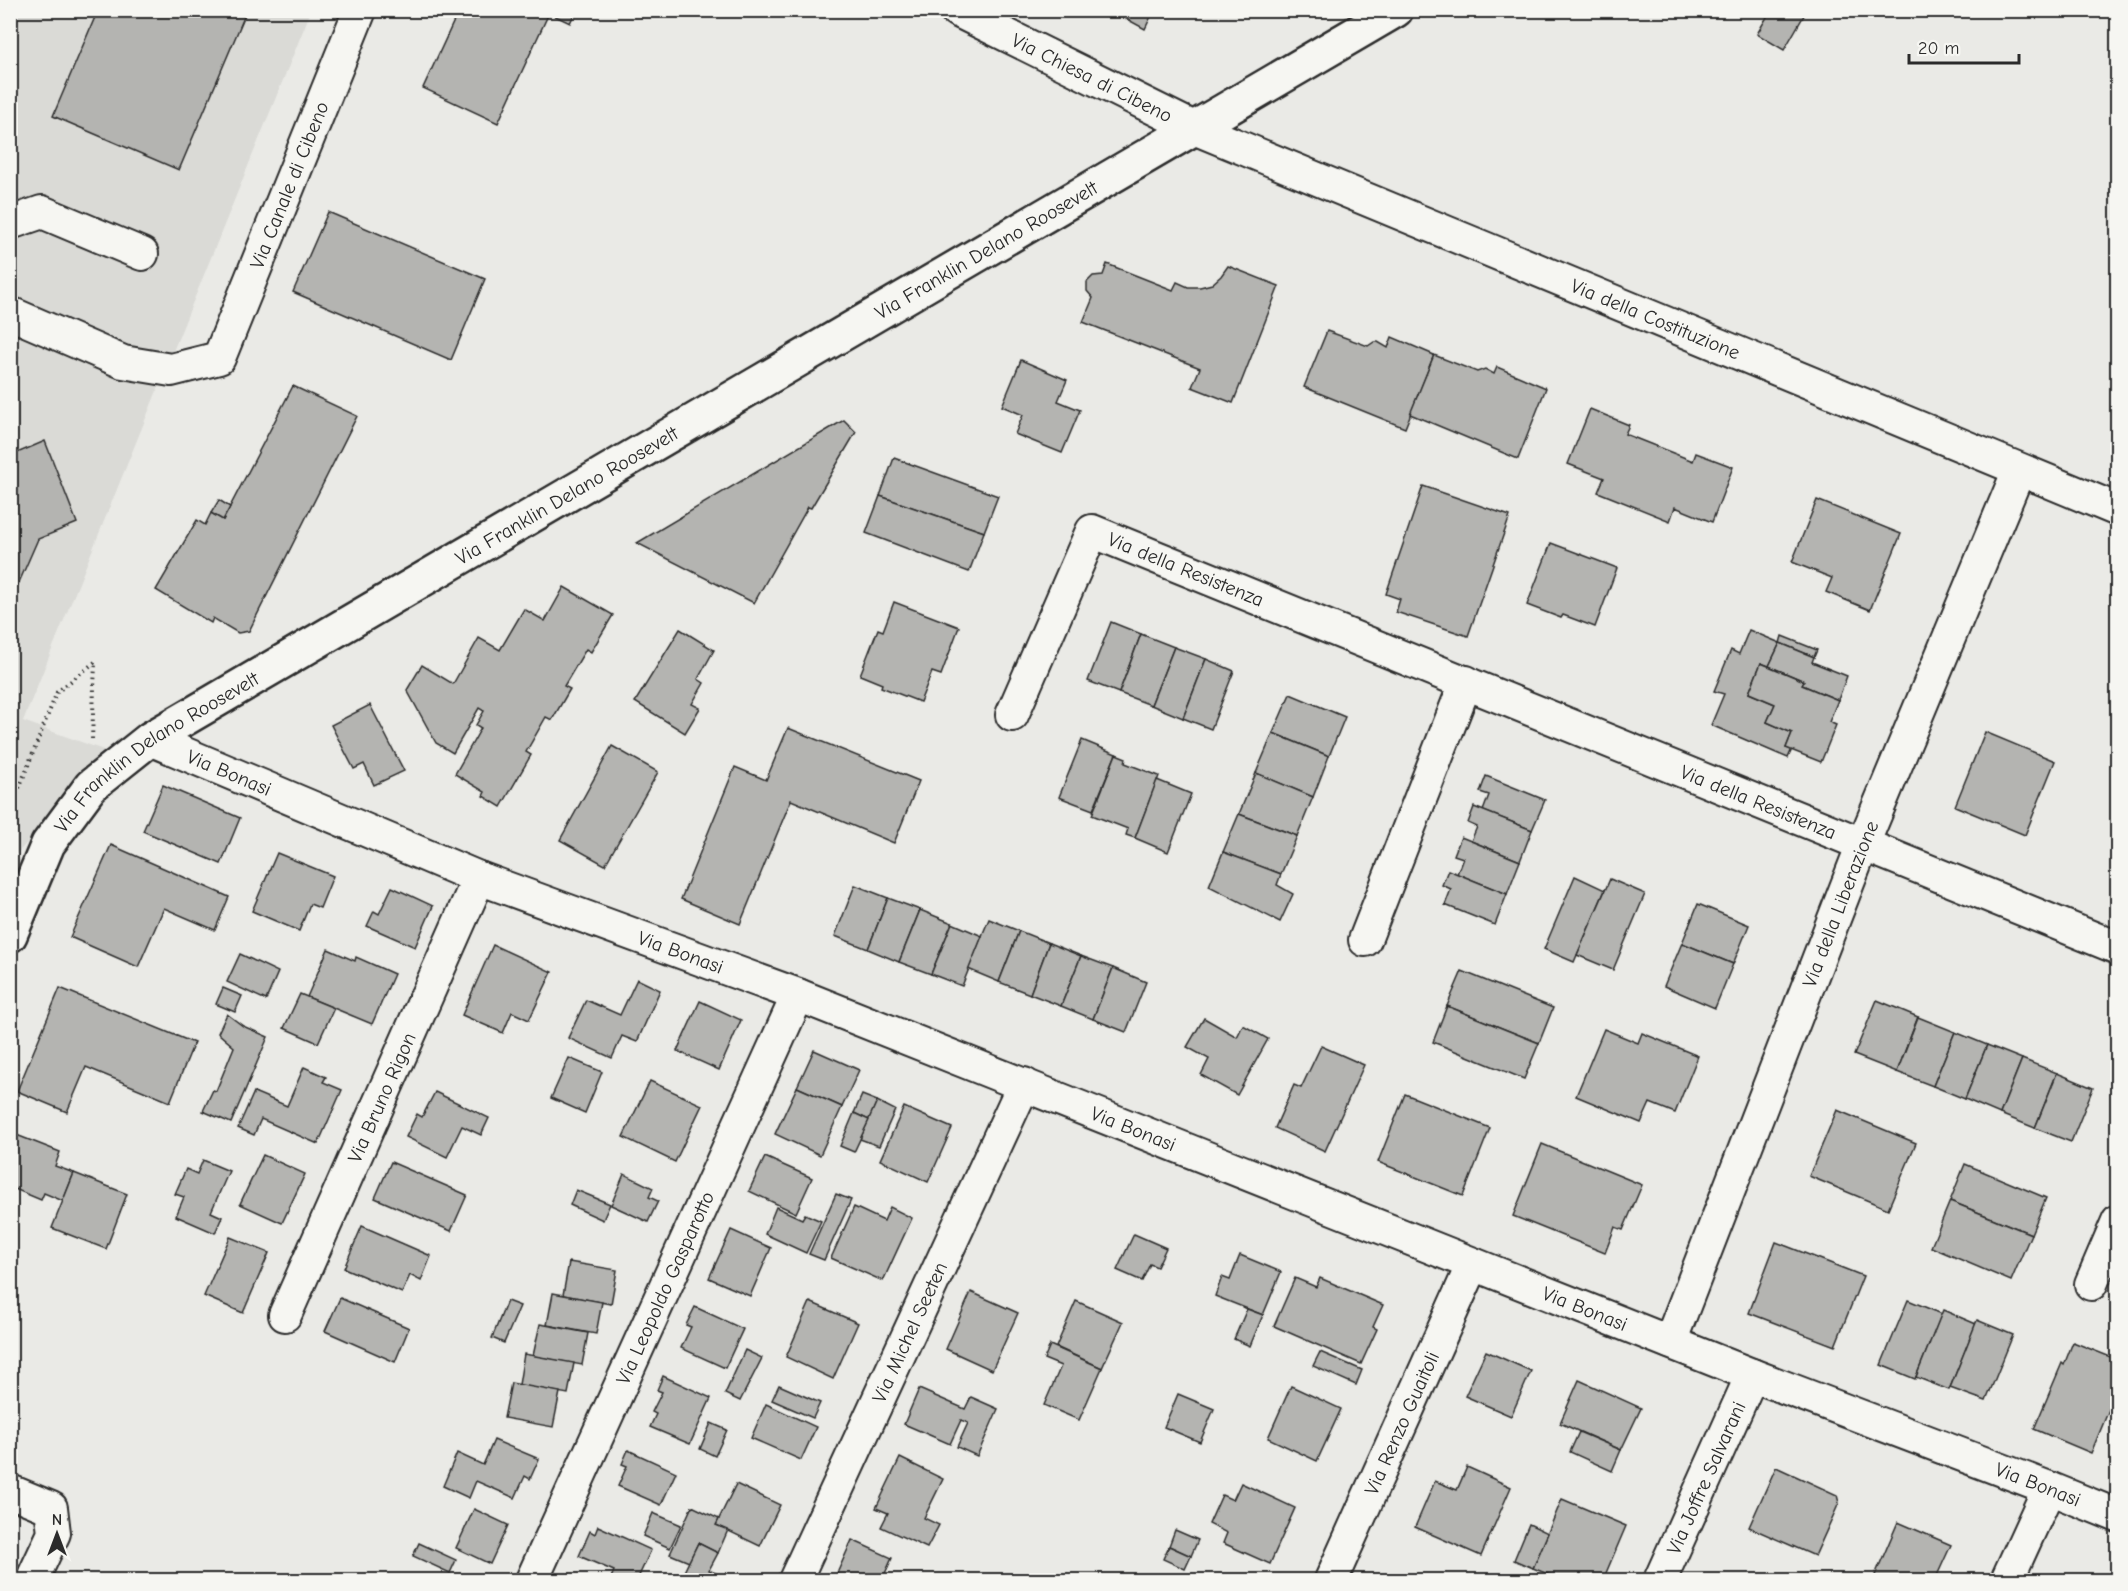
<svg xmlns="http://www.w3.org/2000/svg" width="2128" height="1591" font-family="'Comic Neue',sans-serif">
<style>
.built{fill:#dadad6}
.building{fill:#b4b4b1;stroke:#2b2b2b;stroke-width:1.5}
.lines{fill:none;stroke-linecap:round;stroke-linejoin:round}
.minor-casing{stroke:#2b2b2b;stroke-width:36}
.secondary-casing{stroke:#2b2b2b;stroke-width:38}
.path{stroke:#2b2b2b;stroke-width:4;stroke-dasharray:1.5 4.5;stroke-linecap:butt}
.minor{stroke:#f6f6f2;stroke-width:32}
.secondary{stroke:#f6f6f2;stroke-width:33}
.labels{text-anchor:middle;stroke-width:4.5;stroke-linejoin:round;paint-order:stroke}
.street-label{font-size:20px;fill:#2b2b2b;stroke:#f6f6f2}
</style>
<rect width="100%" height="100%" fill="#eaeae6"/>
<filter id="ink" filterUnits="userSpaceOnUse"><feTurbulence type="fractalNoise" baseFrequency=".0167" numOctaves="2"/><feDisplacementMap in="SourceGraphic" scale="12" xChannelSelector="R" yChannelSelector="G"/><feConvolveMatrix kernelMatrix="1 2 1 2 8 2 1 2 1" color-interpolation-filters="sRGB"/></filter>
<g filter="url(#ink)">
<!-- built -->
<path class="built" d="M11,11H311L23,721L109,752L13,858L11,864Z"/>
<!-- building -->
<g class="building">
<path d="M98,10H247L179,170L53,116Z"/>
<path d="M459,10H576L570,23L549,13L498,123L423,88Z"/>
<path d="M1110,10H1154L1145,29Z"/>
<path d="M1771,10H1807L1784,50L1757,34Z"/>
<path d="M328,212L485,279L451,360L293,292Z"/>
<path d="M1107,264L1173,290L1177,282L1188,287H1200L1212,284L1221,276L1228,266L1279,286L1233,403L1192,387L1200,368L1083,322L1093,298L1087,291V282L1093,276L1103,275Z"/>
<path d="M1327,331L1368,346L1374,342H1378L1388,348L1392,337L1434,355L1405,428L1304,387Z"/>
<path d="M1434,355L1477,372L1485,369L1494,374L1497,367L1546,388L1518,459L1410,414Z"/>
<path d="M1021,360L1067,380L1058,401L1080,410L1062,453L1015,434L1023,415L1002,406Z"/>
<path d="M293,386L357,416L249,631L238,633L213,618L211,623L156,590L197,520L205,525L211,513L223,520Z"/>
<path d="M1590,409L1629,425L1625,434L1693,461L1696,453L1733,467L1712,522L1675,507L1670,521L1598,492L1604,478L1568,464Z"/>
<path d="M844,420L856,432L811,508L808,507L754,603L637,543Z"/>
<path d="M45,441L77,523L38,539L10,603V456Z"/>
<path d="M894,458L998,496L984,532L880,496Z"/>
<path d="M1423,486L1510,516L1468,636L1396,612L1400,599L1386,594Z"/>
<path d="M880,496L984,532L969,572L866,533Z"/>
<path d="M219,500L230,507L223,520L211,513Z"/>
<path d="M1817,500L1901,534L1870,610L1826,592L1832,578L1792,562Z"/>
<path d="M1551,543L1617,568L1595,627L1563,615L1561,618L1527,605Z"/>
<path d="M564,587L613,615L591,652L586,649L564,686L570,689L552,720L546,717L526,752L531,755L501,807L483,796L485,792L455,774L481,728L476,725L484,711L479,708L453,753L436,743L407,690L422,665L453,684L479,638L500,650L524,609L545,621Z"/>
<path d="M894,602L959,627L941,675L932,672L920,702L881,687L882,684L860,675L878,629L883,631Z"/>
<path d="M1111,622L1141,634L1119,693L1088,681Z"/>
<path d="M680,629L714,650L698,679L704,683L692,704L700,708L685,733L635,702Z"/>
<path d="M1749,630L1780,643L1769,666L1761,663L1749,693L1775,704L1767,722L1792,733L1786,748L1792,749L1788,758L1711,725L1724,694L1714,691L1731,650L1739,654Z"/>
<path d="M1141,634L1174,647L1151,705L1119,693Z"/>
<path d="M1782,636L1817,650L1814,657L1780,643Z"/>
<path d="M1780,643L1814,657L1812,662L1847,676L1838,700L1802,685L1804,681L1769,666Z"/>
<path d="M1174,647L1206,659L1183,718L1151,705Z"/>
<path d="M1206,659L1234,671L1211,729L1183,718Z"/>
<path d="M1761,663L1804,681L1802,685L1838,700L1829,722L1836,725L1821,762L1786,748L1792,733L1767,722L1775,704L1749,693Z"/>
<path d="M1290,694L1345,717L1329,756L1273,733Z"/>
<path d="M370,705L404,771L374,785L364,764L354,769L331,725Z"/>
<path d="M788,728L919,781L894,843L791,800L740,924L681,899L735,767L766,780Z"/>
<path d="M1985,732L2055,761L2025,835L1955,806Z"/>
<path d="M1273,733L1329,756L1313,797L1256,773Z"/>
<path d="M1082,740L1116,754L1093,810L1059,797Z"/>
<path d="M612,746L658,772L605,865L560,840Z"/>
<path d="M1116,754L1126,758L1125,763L1159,776L1135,838L1126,835L1128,829L1092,815Z"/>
<path d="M1256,773L1313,797L1297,836L1239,814Z"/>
<path d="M1486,776L1545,800L1532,830L1483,811L1489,795L1480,792Z"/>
<path d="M1157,780L1191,794L1168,852L1135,838Z"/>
<path d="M163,785L240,818L221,864L143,831Z"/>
<path d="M1474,807L1532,830L1520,861L1471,841L1477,827L1468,823Z"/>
<path d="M1239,814L1297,836L1281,874L1223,852Z"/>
<path d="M1461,837L1520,861L1507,894L1457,874L1463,858L1454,855Z"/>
<path d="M111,845L229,897L215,930L164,908L138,967L70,937Z"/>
<path d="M1223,852L1281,874L1277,885L1293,894L1280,922L1209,886Z"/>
<path d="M277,853L333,876L320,908L310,904L299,931L252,911Z"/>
<path d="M1448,870L1507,894L1495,925L1445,905L1451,889L1442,885Z"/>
<path d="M1575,876L1605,890L1574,962L1544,949Z"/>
<path d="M1610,879L1645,894L1613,970L1577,955Z"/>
<path d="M855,885L888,898L868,949L835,936Z"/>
<path d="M392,887L433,906L415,947L367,926L374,911L379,914Z"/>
<path d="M888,898L920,910L899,962L868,949Z"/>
<path d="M1698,904L1749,925L1733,964L1682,943Z"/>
<path d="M920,910L952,923L931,974L899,962Z"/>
<path d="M989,919L1019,931L999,982L968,969Z"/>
<path d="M952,923L982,936L962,986L931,974Z"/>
<path d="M1019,931L1049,943L1030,994L999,982Z"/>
<path d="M1049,943L1081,956L1061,1006L1030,994Z"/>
<path d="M1682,943L1733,964L1715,1008L1664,986Z"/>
<path d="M493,945L552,972L529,1020L512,1012L503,1033L462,1015Z"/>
<path d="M328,949L355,961L356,957L394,974L372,1024L307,997Z"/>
<path d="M240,954L278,972L266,1000L227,982Z"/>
<path d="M1081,956L1113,968L1093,1019L1061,1006Z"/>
<path d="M1113,968L1146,982L1126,1032L1093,1019Z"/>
<path d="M1462,971L1553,1008L1539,1043L1447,1006Z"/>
<path d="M637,979L660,990L637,1042L622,1036L612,1058L568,1038L586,1000L620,1015Z"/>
<path d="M60,988L194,1043L170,1102L86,1067L67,1112L17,1091Z"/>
<path d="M223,988L242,996L235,1012L216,1004Z"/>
<path d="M300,994L334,1008L318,1043L284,1028Z"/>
<path d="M1877,1000L1918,1017L1897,1072L1854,1055Z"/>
<path d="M700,1001L741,1020L719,1070L677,1051Z"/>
<path d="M1447,1006L1539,1043L1524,1079L1433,1042Z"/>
<path d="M227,1014L243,1026L268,1037L231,1123L203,1111L213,1090L216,1091L234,1047L218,1033Z"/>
<path d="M1918,1017L1955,1032L1933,1086L1897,1072Z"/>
<path d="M1204,1018L1237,1037L1243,1025L1268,1039L1237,1095L1201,1075L1209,1059L1187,1047Z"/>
<path d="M1604,1029L1638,1043L1642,1033L1698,1056L1675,1113L1650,1103L1641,1123L1576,1096Z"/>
<path d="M1955,1032L1987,1045L1965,1099L1933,1086Z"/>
<path d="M1987,1045L2022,1059L2000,1114L1965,1099Z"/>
<path d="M1321,1046L1364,1065L1325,1151L1275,1128L1294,1085L1301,1088Z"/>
<path d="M814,1050L859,1070L842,1107L797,1087Z"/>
<path d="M569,1058L602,1072L585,1113L551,1098Z"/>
<path d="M2022,1059L2057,1073L2035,1128L2000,1114Z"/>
<path d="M304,1067L326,1077L323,1082L342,1090L318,1144L261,1119L254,1135L238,1128L254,1092L287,1106Z"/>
<path d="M2057,1073L2093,1088L2071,1142L2035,1128Z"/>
<path d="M650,1081L702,1105L675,1162L623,1137Z"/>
<path d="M797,1087L842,1107L820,1155L775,1134Z"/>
<path d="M435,1092L489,1118L481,1135L462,1126L447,1157L406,1137L417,1114L422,1117Z"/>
<path d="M1405,1094L1490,1128L1463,1196L1378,1162Z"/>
<path d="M862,1095L877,1101L869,1120L854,1113Z"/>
<path d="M877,1101L895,1110L879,1146L860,1139Z"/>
<path d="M904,1107L952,1128L928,1182L880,1160Z"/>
<path d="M1837,1110L1916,1143L1888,1209L1809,1176Z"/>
<path d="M854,1113L869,1120L854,1152L840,1146Z"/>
<path d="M14,1134L60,1152L55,1166L74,1173L63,1201L44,1193L41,1200L10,1187V1142Z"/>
<path d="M1542,1144L1642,1185L1623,1230L1615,1227L1605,1253L1513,1216Z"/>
<path d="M263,1155L305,1174L282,1223L240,1204Z"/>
<path d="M765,1157L812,1178L796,1213L749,1191Z"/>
<path d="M203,1160L229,1171L211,1212L222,1217L215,1233L176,1216L184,1197L175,1194L186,1169L197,1174Z"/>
<path d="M391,1162L467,1195L451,1231L375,1198Z"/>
<path d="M1965,1164L2046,1198L2031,1234L1950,1201Z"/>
<path d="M74,1173L127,1194L106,1249L52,1228Z"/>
<path d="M624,1174L653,1188L649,1197L658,1201L648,1222L611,1205Z"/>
<path d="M576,1190L610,1204L603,1220L570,1205Z"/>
<path d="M836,1194L851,1200L824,1260L809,1254Z"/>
<path d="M1950,1201L2031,1234L2011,1281L1931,1247Z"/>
<path d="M776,1207L802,1219L805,1214L821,1221L806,1253L765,1234Z"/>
<path d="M854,1207L884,1221L890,1207L912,1218L883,1281L831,1258Z"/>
<path d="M362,1226L431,1256L421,1281L410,1275L402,1293L344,1268Z"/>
<path d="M731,1230L771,1248L750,1296L709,1278Z"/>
<path d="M1134,1234L1166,1248L1157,1267L1150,1264L1142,1281L1117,1270Z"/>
<path d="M230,1237L269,1253L243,1313L204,1296Z"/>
<path d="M1776,1242L1863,1276L1835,1346L1749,1313Z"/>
<path d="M1240,1255L1281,1272L1263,1315L1215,1296L1222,1277L1230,1280Z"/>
<path d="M569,1262L617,1270L611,1304L563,1295Z"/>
<path d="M1295,1278L1316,1287L1320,1278L1383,1305L1373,1327L1377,1329L1361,1364L1274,1326Z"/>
<path d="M971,1292L1018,1313L992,1370L946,1349Z"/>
<path d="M553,1293L602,1302L596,1334L547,1325Z"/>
<path d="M340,1298L409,1328L395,1362L325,1331Z"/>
<path d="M1908,1300L1942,1314L1915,1379L1881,1365Z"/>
<path d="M507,1301L520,1306L504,1343L492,1338Z"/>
<path d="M1076,1301L1123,1322L1102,1368L1056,1347Z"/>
<path d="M810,1302L858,1323L833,1379L786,1357Z"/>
<path d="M695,1307L743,1329L725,1368L681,1348L691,1327L686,1325Z"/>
<path d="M1247,1309L1263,1315L1250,1346L1234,1339Z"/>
<path d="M1943,1310L1976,1324L1949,1390L1916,1377Z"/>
<path d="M1977,1320L2013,1335L1986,1401L1950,1388Z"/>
<path d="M540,1324L588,1333L582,1365L533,1356Z"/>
<path d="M2073,1342L2118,1360V1378L2115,1385L2118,1388L2091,1453L2034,1429L2062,1363L2064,1365Z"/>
<path d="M1050,1345L1102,1368L1079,1420L1044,1405L1061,1366L1044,1359Z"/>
<path d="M745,1350L762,1358L740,1401L725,1394Z"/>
<path d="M1486,1351L1531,1371L1511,1416L1465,1396Z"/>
<path d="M1320,1352L1362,1370L1356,1385L1313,1366Z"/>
<path d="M524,1354L574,1363L568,1394L519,1385Z"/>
<path d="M663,1376L711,1398L690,1444L650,1427L656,1414L652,1412L662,1392L657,1390Z"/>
<path d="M1579,1380L1641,1408L1621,1450L1560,1423Z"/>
<path d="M511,1383L560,1392L553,1427L504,1418Z"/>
<path d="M779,1385L820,1403L813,1418L772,1400Z"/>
<path d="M1291,1386L1341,1409L1317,1461L1268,1438Z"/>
<path d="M919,1389L965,1409L971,1397L998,1409L977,1456L957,1447L968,1423L961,1420L950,1444L904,1424Z"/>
<path d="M1178,1394L1214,1409L1200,1442L1164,1427Z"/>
<path d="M766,1404L816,1427L801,1460L751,1438Z"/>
<path d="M711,1423L727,1430L715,1456L700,1449Z"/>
<path d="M1579,1432L1621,1450L1612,1471L1570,1452Z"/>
<path d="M494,1440L539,1459L530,1479L525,1476L515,1498L476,1481L469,1498L443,1486L457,1453L483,1465Z"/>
<path d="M628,1450L676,1472L661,1505L618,1486L627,1466L622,1464Z"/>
<path d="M900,1458L943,1479L924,1518L939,1525L927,1548L881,1527L888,1513L876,1508Z"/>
<path d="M1467,1467L1511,1487L1481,1556L1415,1527L1435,1481L1457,1490Z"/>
<path d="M1776,1467L1837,1495L1839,1503L1815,1556L1749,1527Z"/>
<path d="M1241,1483L1295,1508L1270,1564L1223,1543L1227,1533L1209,1524L1222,1495L1233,1500Z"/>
<path d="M736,1484L780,1505L760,1546L716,1525Z"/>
<path d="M1562,1499L1626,1526L1603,1580H1562L1533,1568Z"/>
<path d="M692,1506L719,1519L716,1525L728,1530L718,1553L698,1543L689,1562L670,1554Z"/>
<path d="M474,1509L508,1525L490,1564L456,1548Z"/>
<path d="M653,1513L681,1525L670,1548L643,1536Z"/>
<path d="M1898,1522L1951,1545L1935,1580H1873Z"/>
<path d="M1529,1524L1548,1533L1533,1568L1514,1560Z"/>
<path d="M598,1526L651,1550L637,1580H610L614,1571L579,1556L590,1531L595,1534Z"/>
<path d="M1175,1530L1198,1540L1191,1556L1169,1546Z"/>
<path d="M852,1540L892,1558L882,1580H834Z"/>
<path d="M419,1543L456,1560L450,1573L413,1556Z"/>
<path d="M698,1543L718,1553L709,1570L730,1580H680Z"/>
<path d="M1169,1546L1191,1556L1185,1569L1163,1559Z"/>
</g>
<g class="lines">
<!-- minor casing -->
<g class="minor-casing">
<g id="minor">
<path id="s1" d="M956,10L1194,128L2118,510"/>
<path d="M10,223L42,212L142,254"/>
<path id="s2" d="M10,313L123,362L171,370L219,358L360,10"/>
<path id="s3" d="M1012,715L1092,531L2118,948"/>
<path id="s4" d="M150,739L479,878L798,995L1752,1375L2049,1488L2118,1516"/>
<path d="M1365,940L1466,682"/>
<path d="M2091,1284L2118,1221"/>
<path id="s5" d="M285,1315L479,878"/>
<path id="s6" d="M1670,1342L1863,844L2019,470"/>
<path d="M10,1491L51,1508L54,1533L32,1580"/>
<path id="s7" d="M532,1580L798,995"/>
<path id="s8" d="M795,1580L1024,1084"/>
<path id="s9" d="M1331,1580L1473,1264"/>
<path id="s10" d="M1660,1580L1752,1375"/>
<path d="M2007,1580L2049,1488"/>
</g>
</g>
<!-- secondary casing -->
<g class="secondary-casing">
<g id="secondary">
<path id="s11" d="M10,935L48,844L91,786L150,739L1396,10"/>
</g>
</g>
<!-- path -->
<g class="path">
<path d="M92,739L95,663"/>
<path d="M10,802L14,801L57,692L95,662"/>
</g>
<!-- minor -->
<use href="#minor" class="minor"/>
<!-- secondary -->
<use href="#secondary" class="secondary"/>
</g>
</g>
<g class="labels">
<!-- street labels -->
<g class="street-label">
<text dy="7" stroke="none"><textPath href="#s1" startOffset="152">Via Chiesa di Cibeno</textPath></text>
<text dy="7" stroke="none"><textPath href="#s2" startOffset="408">Via Canale di Cibeno</textPath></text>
<text dy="7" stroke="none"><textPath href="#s11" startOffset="1215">Via Franklin Delano Roosevelt</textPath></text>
<text dy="7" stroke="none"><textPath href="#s1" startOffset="765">Via della Costituzione</textPath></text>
<text dy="7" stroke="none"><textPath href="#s11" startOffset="729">Via Franklin Delano Roosevelt</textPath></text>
<text dy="7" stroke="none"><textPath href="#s3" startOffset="302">Via della Resistenza</textPath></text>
<text dy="7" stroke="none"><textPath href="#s11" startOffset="243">Via Franklin Delano Roosevelt</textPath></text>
<text dy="7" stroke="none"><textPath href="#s4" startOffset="86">Via Bonasi</textPath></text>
<text dy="7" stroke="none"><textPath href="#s3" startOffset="920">Via della Resistenza</textPath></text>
<text dy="7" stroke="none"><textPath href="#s6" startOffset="470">Via della Liberazione</textPath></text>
<text dy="7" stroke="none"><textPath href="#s4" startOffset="572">Via Bonasi</textPath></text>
<text dy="7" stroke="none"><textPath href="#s5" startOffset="238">Via Bruno Rigon</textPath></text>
<text dy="7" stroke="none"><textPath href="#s4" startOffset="1058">Via Bonasi</textPath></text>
<text dy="7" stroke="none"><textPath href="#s7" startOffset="321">Via Leopoldo Gasparotto</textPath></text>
<text dy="7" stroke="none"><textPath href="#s4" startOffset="1544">Via Bonasi</textPath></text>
<text dy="7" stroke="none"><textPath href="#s8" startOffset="273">Via Michel Seeten</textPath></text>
<text dy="7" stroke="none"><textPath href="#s9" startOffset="172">Via Renzo Guaitoli</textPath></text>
<text dy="7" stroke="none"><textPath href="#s10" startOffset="112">Via Joffre Salvarani</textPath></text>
<text dy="7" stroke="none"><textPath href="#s4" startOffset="2030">Via Bonasi</textPath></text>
</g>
</g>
<!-- margin -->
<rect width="2128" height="1591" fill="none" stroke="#f6f6f2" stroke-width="36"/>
<rect x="18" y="18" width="2092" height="1555" fill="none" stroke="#2b2b2b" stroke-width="2" filter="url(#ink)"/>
<!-- north arrow -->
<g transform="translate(57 1534)" stroke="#f6f6f2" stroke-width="4.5" paint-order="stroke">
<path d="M0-4.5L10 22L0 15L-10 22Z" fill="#2b2b2b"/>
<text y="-9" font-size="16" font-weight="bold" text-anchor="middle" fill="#2b2b2b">N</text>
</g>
<!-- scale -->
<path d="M1909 54v9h110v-9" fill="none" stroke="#2b2b2b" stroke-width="3"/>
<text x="1918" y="54" font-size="18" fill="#2b2b2b" stroke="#f6f6f2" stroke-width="4.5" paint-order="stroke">20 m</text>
</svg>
